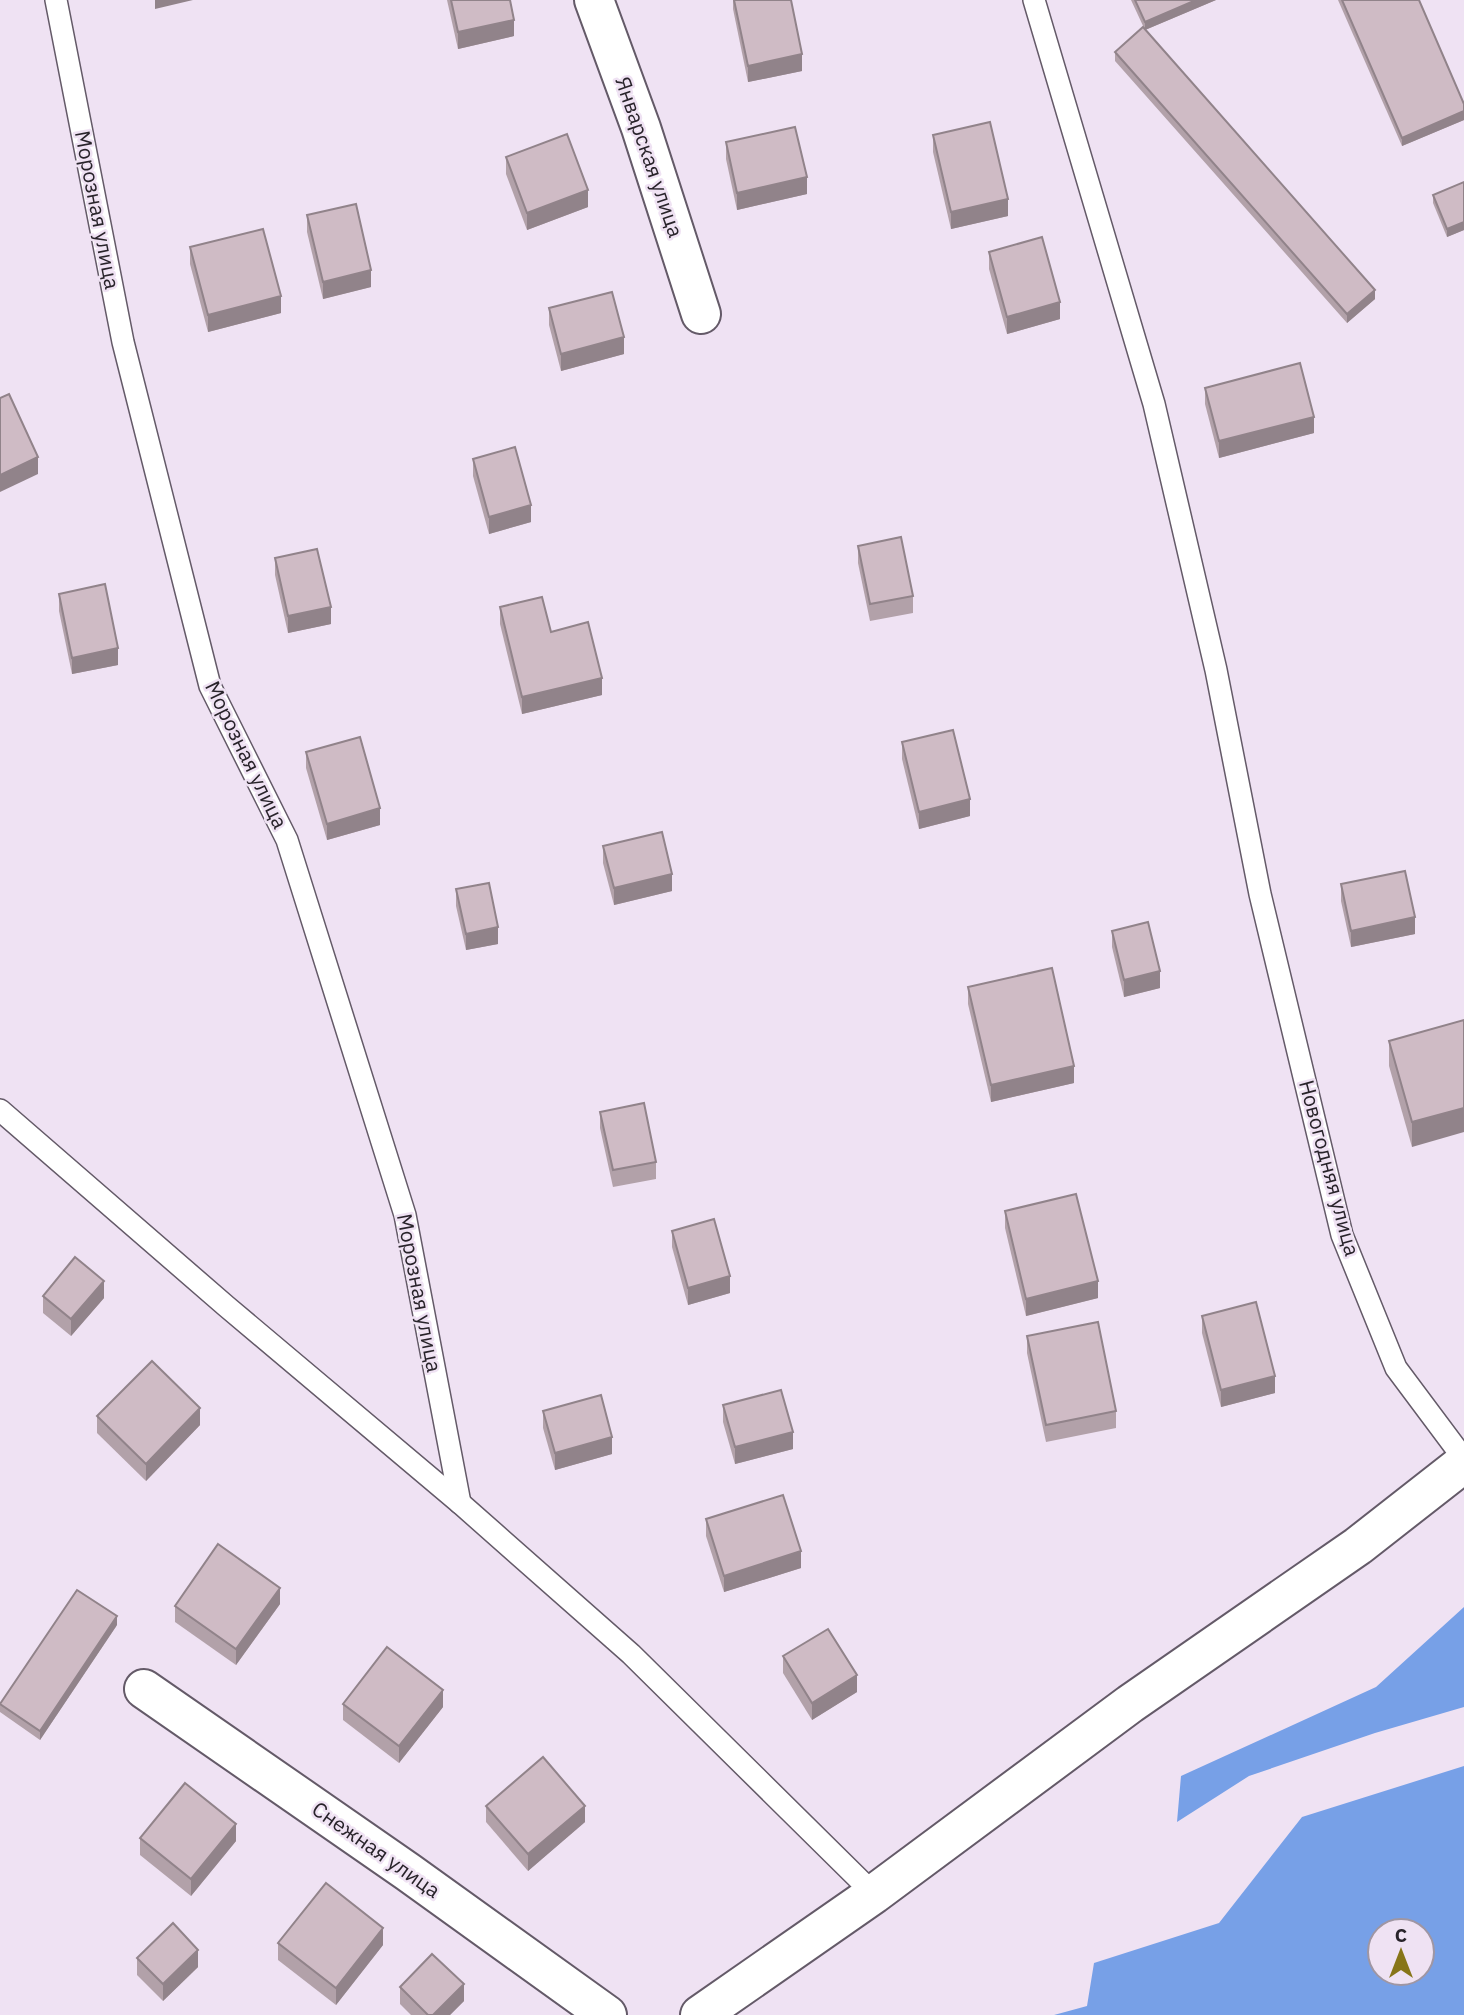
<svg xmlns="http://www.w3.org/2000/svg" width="1464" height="2015" font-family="'IBM Plex Sans',sans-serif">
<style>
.water{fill:#77a0e7;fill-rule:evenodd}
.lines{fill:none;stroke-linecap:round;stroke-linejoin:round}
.service-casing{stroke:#645a68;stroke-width:24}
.minor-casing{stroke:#645a68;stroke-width:42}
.service{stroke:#fff;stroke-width:21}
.minor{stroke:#fff;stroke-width:38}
.wall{fill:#b2a1a9}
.shaded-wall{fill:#91838a}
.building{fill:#cfbbc5;stroke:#91838a;stroke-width:2}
.labels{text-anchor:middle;stroke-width:5;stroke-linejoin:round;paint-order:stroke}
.street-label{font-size:21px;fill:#28232a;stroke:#efe2f3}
</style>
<rect width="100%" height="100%" fill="#efe2f3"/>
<!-- water -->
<g class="water">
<path d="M1464,1607V1707L1375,1733L1249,1776L1177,1822L1181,1776L1376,1687Z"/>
<path d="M1464,1766V2015H1054L1087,2006L1094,1963L1219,1923L1302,1817ZM1422,1931V1973H1380V1931Z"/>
</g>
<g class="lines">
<!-- service casing -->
<g class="service-casing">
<g id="service">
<path d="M56,0L123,342L210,686L287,840L405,1215L460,1503"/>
<path d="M1034,0L1154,404L1216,670L1260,894L1342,1235L1396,1368L1464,1459"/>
<path d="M0,1110L226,1306L460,1503L631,1654L874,1894"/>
</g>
</g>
<!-- minor casing -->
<g class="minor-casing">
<g id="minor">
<path d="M594,0L641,128L701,314"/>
<path d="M144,1689L408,1872L607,2015"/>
<path d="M700,2015L874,1894L1130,1704L1358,1546L1464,1463"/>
</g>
</g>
<!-- service -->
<use href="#service" class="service"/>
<!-- minor -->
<use href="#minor" class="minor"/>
</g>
<!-- wall -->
<g class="wall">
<path d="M447,0H510L514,36L458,49Z"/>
<path d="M733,0H791L802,71L748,82L733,9Z"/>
<path d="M1131,0H1216L1145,30L1375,299L1347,323L1115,61V52L1144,28Z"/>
<path d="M1338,0H1419L1464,104V120L1402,146Z"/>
<path d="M933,135L1008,216L951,229L933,152Z"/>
<path d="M726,142L807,194L737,210L726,159Z"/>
<path d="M506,157L588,207L527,230L506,174Z"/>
<path d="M1464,182V230L1447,237L1433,203V195Z"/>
<path d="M307,215L371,287L323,299L307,232Z"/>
<path d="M190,247L281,313L208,332L190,264Z"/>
<path d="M989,252L1060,319L1007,334L989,269Z"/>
<path d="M549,308L624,354L561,371L549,325Z"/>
<path d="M1205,388L1314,433L1219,458L1205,404Z"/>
<path d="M473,459L531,522L489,534L473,476Z"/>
<path d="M858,546L913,596V613L870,621L858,563Z"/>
<path d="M275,558L331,624L288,633L275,575Z"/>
<path d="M59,594L118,665L72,674L59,611Z"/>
<path d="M500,607L551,632L602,695L522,714L500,624Z"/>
<path d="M902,742L970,816L919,829L902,759Z"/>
<path d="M306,752L380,825L327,840L306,768Z"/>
<path d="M603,846L672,891L614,905L603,863Z"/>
<path d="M1341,884L1415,934L1351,947L1341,901Z"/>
<path d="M456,889L498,944L466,950L456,906Z"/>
<path d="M1112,931L1160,988L1124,997L1112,947Z"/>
<path d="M968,987L1074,1083L991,1102L968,1004Z"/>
<path d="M1464,1020L1412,1147L1389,1066V1041Z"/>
<path d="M600,1112L656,1162V1179L613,1187L600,1128Z"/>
<path d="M1005,1211L1098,1298L1026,1316L1005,1228Z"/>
<path d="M672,1231L730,1293L688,1305L672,1247Z"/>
<path d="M43,1296L104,1298L71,1336L43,1313Z"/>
<path d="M1202,1316L1275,1393L1221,1407L1202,1333Z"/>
<path d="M1027,1336L1116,1411V1428L1046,1442L1027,1353Z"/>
<path d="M723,1405L793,1449L735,1464L723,1422Z"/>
<path d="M543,1411L612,1454L555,1470L543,1428Z"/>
<path d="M97,1416L200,1425L146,1481L97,1433Z"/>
<path d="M706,1519L801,1568L724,1592L706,1536Z"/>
<path d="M280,1604L236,1665L175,1622V1606Z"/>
<path d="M117,1625L40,1740L0,1712V1704Z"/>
<path d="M783,1656L857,1692L812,1720L783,1673Z"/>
<path d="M343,1704L443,1707L399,1763L343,1720Z"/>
<path d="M486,1806L585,1822L528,1871L486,1822Z"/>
<path d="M140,1838L236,1841L191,1896L140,1855Z"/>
<path d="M278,1943L383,1945L336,2005L278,1960Z"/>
<path d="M137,1958L198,1967L163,2001L137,1975Z"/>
<path d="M400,1987L464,2001L450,2015H411L400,2004Z"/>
</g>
<!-- shaded-wall -->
<g class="shaded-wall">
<path d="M155,0H193L155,9Z"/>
<path d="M1196,0H1216L1145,30V22Z"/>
<path d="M514,20V36L458,49V32Z"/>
<path d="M802,54V71L748,82V66Z"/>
<path d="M1464,111V120L1402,146V138Z"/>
<path d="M807,177V194L737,210V193Z"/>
<path d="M588,190V207L527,230V213Z"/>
<path d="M1008,199V216L951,229V212Z"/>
<path d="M1464,222V230L1447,237V229Z"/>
<path d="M371,270V287L323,299V282Z"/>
<path d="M1375,290V299L1347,323V314Z"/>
<path d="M281,296V313L208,332V315Z"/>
<path d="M1060,302V319L1007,334V317Z"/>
<path d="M624,337V354L561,371V354Z"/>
<path d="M1314,417V433L1219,458V441Z"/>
<path d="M38,457V474L0,492V475Z"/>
<path d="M531,505V522L489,534V517Z"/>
<path d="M331,607V624L288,633V616Z"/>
<path d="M118,648V665L72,674V658Z"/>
<path d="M602,678V695L522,714V697Z"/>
<path d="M970,799V816L919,829V812Z"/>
<path d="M380,808V825L327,840V824Z"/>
<path d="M672,874V891L614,905V888Z"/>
<path d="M1415,917V934L1351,947V931Z"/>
<path d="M498,927V944L466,950V934Z"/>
<path d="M1160,971V988L1124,997V980Z"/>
<path d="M1074,1066V1083L991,1102V1085Z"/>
<path d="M1464,1108V1132L1412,1147V1122Z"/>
<path d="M730,1276V1293L688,1305V1288Z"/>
<path d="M104,1281V1298L71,1336V1319Z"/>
<path d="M1098,1281V1298L1026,1316V1299Z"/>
<path d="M1275,1376V1393L1221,1407V1390Z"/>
<path d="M200,1408V1425L146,1481V1464Z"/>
<path d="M793,1432V1449L735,1464V1447Z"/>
<path d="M612,1437V1454L555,1470V1453Z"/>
<path d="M801,1551V1568L724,1592V1576Z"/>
<path d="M280,1588V1604L236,1665V1649Z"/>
<path d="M117,1616V1625L40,1740V1731Z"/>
<path d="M857,1675V1692L812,1720V1703Z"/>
<path d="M443,1690V1707L399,1763V1746Z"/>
<path d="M585,1806V1822L528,1871V1854Z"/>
<path d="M236,1824V1841L191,1896V1879Z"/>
<path d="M383,1928V1945L336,2005V1988Z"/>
<path d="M198,1950V1967L163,2001V1984Z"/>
<path d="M464,1984V2001L450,2015H433Z"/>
</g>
<!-- building -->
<g class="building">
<path d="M451,0H510L514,20L458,32Z"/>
<path d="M734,0H791L802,54L748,66Z"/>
<path d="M1135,0H1196L1145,22Z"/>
<path d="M1342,0H1419L1464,104V111L1402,138Z"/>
<path d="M1143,27L1375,290L1347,314L1115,52Z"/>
<path d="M990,122L1008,199L951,212L933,135Z"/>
<path d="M795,127L807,177L737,193L726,142Z"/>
<path d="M567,134L588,190L527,213L506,157Z"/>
<path d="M1464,182V222L1447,229L1433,195Z"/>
<path d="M356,204L371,270L323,282L307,215Z"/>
<path d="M263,229L281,296L208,315L190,247Z"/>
<path d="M1042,237L1060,302L1007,317L989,252Z"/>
<path d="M612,292L624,337L561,354L549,308Z"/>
<path d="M1300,363L1314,417L1219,441L1205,388Z"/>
<path d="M9,394L38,457L0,475V398Z"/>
<path d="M515,447L531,505L489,517L473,459Z"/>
<path d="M901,537L913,596L870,604L858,546Z"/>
<path d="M317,549L331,607L288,616L275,558Z"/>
<path d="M105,584L118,648L72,658L59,594Z"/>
<path d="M542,597L551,632L588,622L602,678L522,697L500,607Z"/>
<path d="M953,730L970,799L919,812L902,742Z"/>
<path d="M360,737L380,808L327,824L306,752Z"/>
<path d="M662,832L672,874L614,888L603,846Z"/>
<path d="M1405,871L1415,917L1351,931L1341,884Z"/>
<path d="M489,883L498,927L466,934L456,889Z"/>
<path d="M1148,922L1160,971L1124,980L1112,931Z"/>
<path d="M1052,968L1074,1066L991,1085L968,987Z"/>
<path d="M1464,1020V1108L1412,1122L1389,1041Z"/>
<path d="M644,1103L656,1162L613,1170L600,1112Z"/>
<path d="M1076,1194L1098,1281L1026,1299L1005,1211Z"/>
<path d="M714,1219L730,1276L688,1288L672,1231Z"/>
<path d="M75,1257L104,1281L71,1319L43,1296Z"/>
<path d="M1256,1302L1275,1376L1221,1390L1202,1316Z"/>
<path d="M1098,1322L1116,1411L1046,1425L1027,1336Z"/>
<path d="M152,1361L200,1408L146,1464L97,1416Z"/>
<path d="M781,1390L793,1432L735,1447L723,1405Z"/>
<path d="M601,1395L612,1437L555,1453L543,1411Z"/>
<path d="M783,1495L801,1551L724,1576L706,1519Z"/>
<path d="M218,1544L280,1588L236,1649L175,1606Z"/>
<path d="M77,1590L117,1616L40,1731L0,1704Z"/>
<path d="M828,1629L857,1675L812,1703L783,1656Z"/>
<path d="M387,1647L443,1690L399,1746L343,1704Z"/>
<path d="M543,1757L585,1806L528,1854L486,1806Z"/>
<path d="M185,1783L236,1824L191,1879L140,1838Z"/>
<path d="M326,1883L383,1928L336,1988L278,1943Z"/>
<path d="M173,1923L198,1950L163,1984L137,1958Z"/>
<path d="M432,1954L464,1984L433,2015H428L400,1987Z"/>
</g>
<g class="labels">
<!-- street labels -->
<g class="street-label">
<text transform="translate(649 157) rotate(71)" y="7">Январская улица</text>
<text transform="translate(97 210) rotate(79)" y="7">Морозная улица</text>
<text transform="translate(246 755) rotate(64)" y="7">Морозная улица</text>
<text transform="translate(1329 1168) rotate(75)" y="7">Новогодняя улица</text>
<text transform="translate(419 1293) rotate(79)" y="7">Морозная улица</text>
<text transform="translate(376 1850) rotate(35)" y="7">Снежная улица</text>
</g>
</g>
<!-- north arrow -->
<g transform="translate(1401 1952)"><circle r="33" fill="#efe2f3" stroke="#9f96a3" stroke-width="2"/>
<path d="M0-5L12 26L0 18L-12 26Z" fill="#877518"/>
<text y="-10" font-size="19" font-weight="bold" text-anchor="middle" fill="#28232a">С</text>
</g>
</svg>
